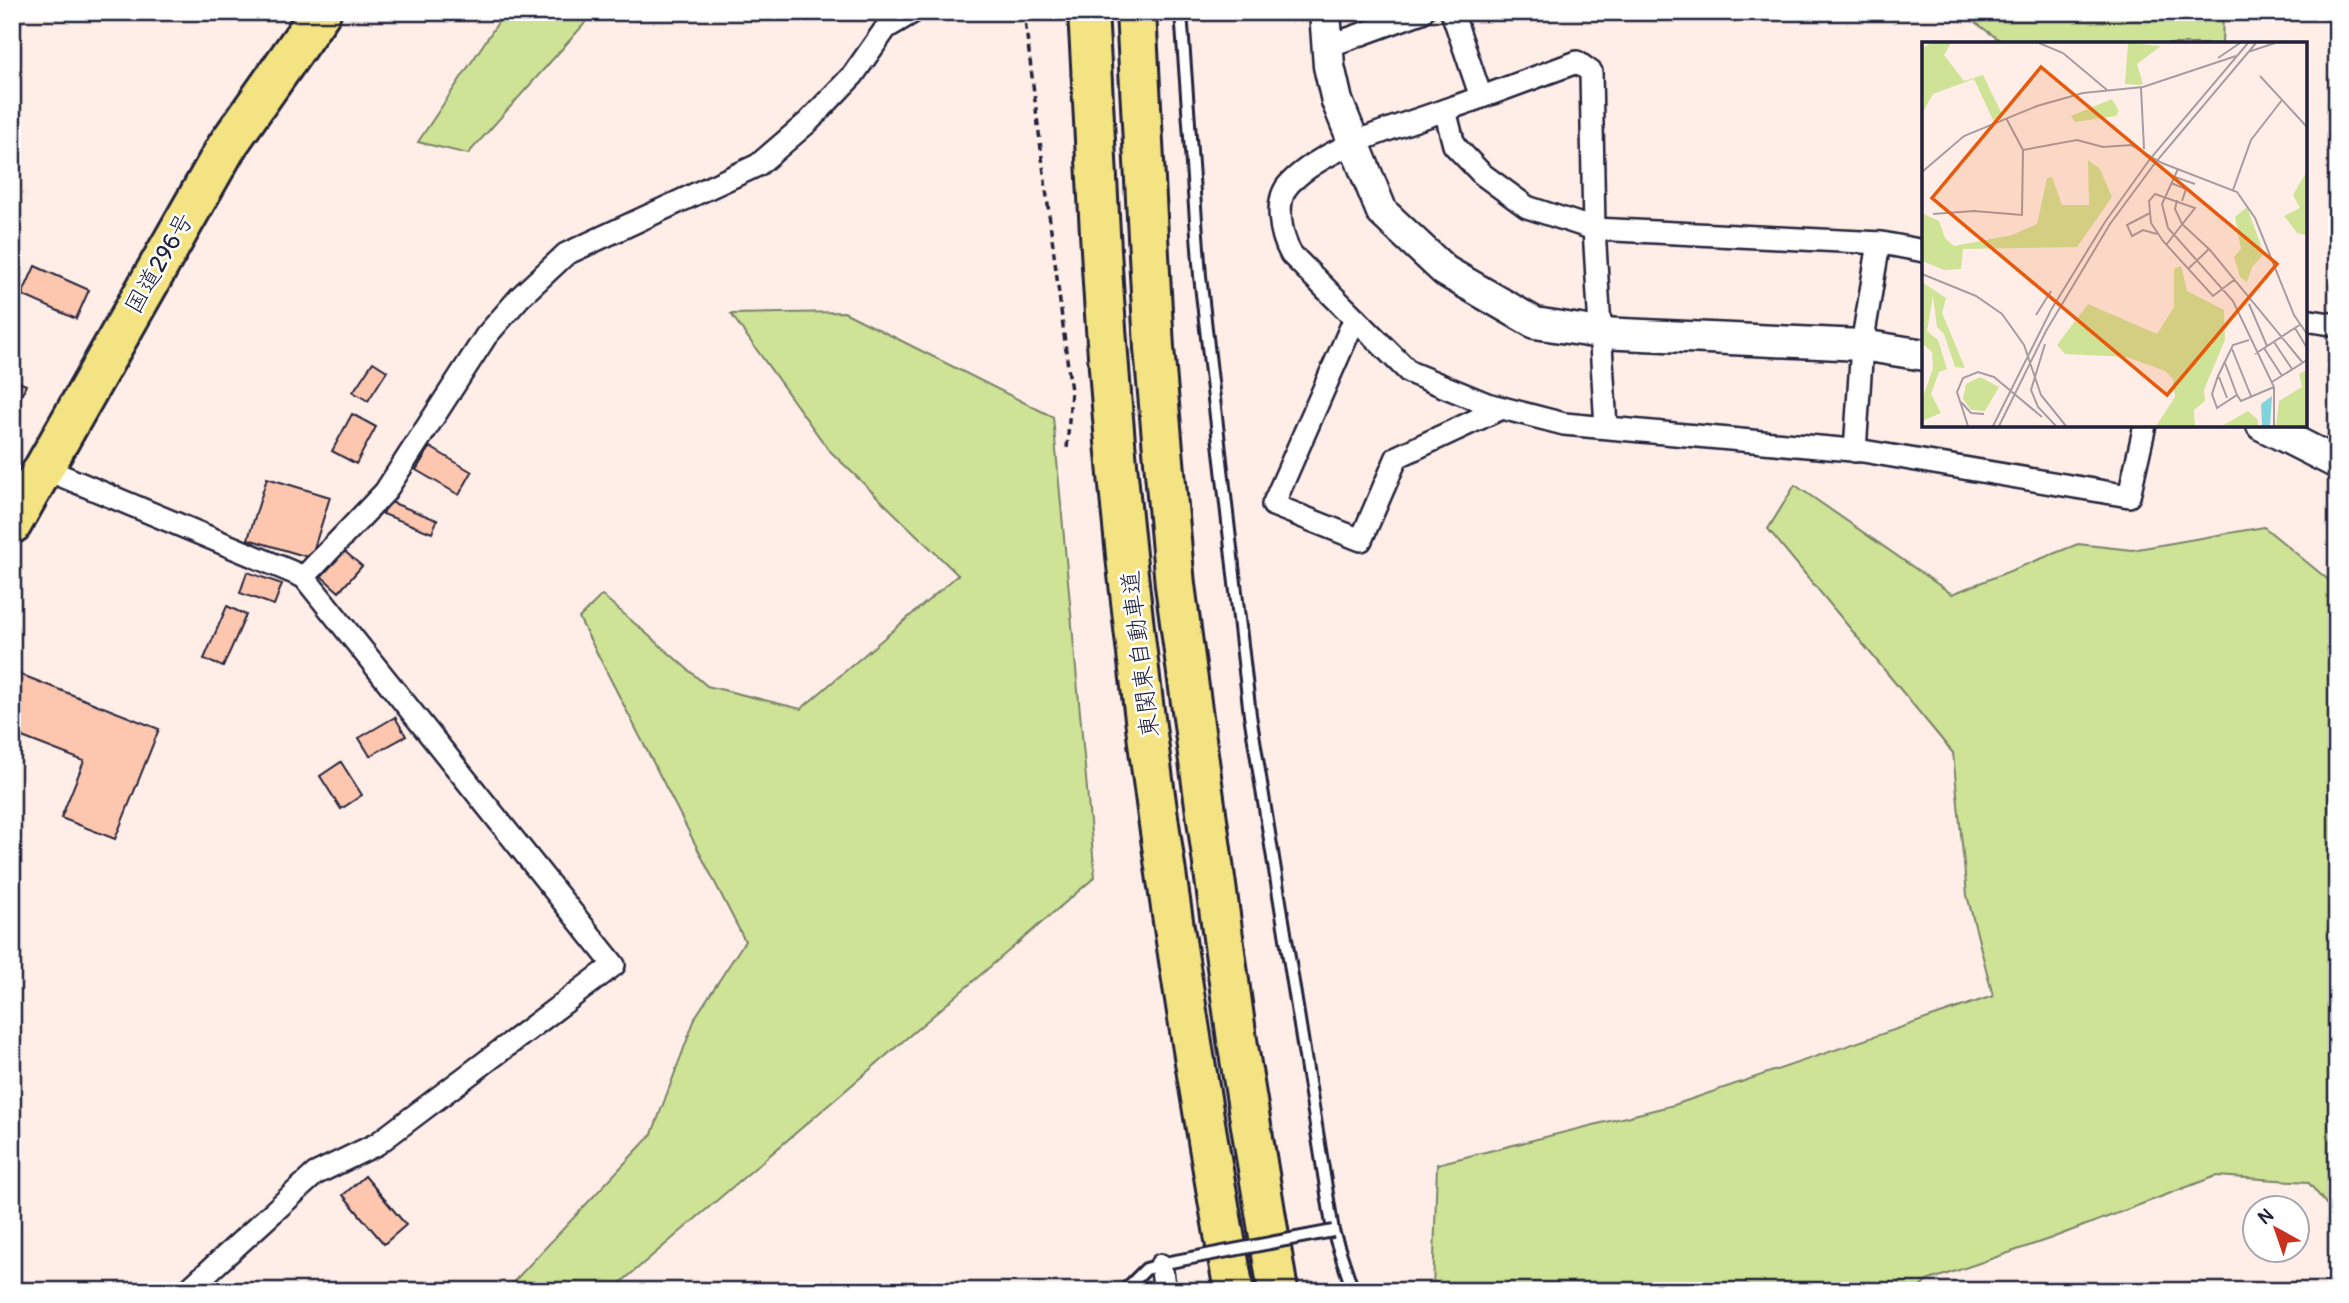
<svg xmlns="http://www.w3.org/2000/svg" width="2349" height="1303" font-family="Pangolin,'Klee One',sans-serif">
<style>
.green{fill:#cfe397;stroke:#788269;stroke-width:2}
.building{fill:#fdc6af;stroke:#22223b;stroke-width:2}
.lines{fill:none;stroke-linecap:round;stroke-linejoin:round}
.lane-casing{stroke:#22223b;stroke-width:16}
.street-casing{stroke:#22223b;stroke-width:26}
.secondary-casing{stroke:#22223b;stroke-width:35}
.highway-casing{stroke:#22223b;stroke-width:44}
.path{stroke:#22223b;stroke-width:3.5;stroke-dasharray:7 5;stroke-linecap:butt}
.lane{stroke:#fff;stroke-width:10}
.street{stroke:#fff;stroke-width:21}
.secondary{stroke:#fff;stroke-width:30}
.highway{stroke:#f4e382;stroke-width:38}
.lane-bridge-casing{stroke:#22223b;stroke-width:16;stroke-linecap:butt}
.lane-bridge{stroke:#fff;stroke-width:10}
.labels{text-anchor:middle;stroke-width:5;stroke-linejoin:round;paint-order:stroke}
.street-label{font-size:24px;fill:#22223b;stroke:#fff}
.inset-road{fill:none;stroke:#a69ca2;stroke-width:2}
.view{fill:#e8590c;fill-opacity:0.15;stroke:#e8590c;stroke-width:3.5}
.inset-edge{fill:none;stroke:#22223b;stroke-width:3.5}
</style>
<rect width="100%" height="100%" fill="#feeee7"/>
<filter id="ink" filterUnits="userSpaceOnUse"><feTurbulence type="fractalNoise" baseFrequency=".0143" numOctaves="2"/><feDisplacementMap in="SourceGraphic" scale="14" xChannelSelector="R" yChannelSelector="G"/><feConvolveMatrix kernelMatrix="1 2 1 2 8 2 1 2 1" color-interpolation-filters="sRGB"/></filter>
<g filter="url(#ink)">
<!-- green -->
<g class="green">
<path d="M505,12H595L468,154L418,142Z"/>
<path d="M1961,12H2223L2222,44H2005Z"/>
<path d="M844,312L1053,417L1095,877L611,1291H505L652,1134L696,1016L745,941L579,618L602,595L707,686L801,709L958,575L828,449L731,314Z"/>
<path d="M1795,485L1952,594L2078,544L2132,550L2264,527L2337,587V1217L2308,1182L2216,1176L2049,1239L1927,1281L1916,1291H1433L1437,1164L1674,1105L1993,996L1967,895L1953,753L1768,529Z"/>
</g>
<!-- building -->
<g class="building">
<path d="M35,266L89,290L76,319L22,295Z"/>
<path d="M373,362L387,371L368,401L353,392Z"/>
<path d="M12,379L26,385L12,416Z"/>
<path d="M352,414L376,427L356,464L332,451Z"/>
<path d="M430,447L472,472L459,495L416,470Z"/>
<path d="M267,478L330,497L311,558L248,539Z"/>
<path d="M388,501L437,520L432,533L383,514Z"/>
<path d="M343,550L362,566L339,592L321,576Z"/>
<path d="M247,572L282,584L274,605L240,593Z"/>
<path d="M227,606L246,615L223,667L204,659Z"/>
<path d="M12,671L159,729L115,839L61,818L84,761L12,733Z"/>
<path d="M395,717L406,736L370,756L359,738Z"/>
<path d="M341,762L362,795L341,809L320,776Z"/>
<path d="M365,1176L406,1225L384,1244L343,1195Z"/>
</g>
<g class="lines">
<!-- lane casing -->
<g class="lane-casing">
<g id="lane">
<path d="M1181,12L1200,276L1250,715L1333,1231L1353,1291"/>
<path d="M1124,1291L1146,1269L1164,1264"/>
</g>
</g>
<!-- street casing -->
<g class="street-casing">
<g id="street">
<path d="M1452,12L1481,97"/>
<path d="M1329,46L1422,12"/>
<path d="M1445,110L1454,145L1482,174L1527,207L1594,229L1882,243L1924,251"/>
<path d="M1355,318L1273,505L1361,540L1397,457L1502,408"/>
<path d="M2305,320L2337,325"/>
<path d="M1606,427L1594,229L1591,72L1577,62C1533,78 1489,95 1445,110C1398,127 1326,146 1290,183C1273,200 1281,236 1291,254L1409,372L1487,404L1564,424L1863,451L2129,496L2145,425"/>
<path d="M1855,451L1862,345L1879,243"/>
<path d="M43,468L304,577L614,965L377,1144L315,1174L187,1291"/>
<path d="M304,577L385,492L486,336L520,297L566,254L758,165L808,122L853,75L886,28L913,12"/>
<path d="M1161,1265L1165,1291"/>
</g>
</g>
<!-- secondary casing -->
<g class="secondary-casing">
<g id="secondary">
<path d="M1325,12L1329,66L1337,101L1382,212L1445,271L1535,323L1600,333L1862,345L1924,355"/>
<path d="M2262,425L2337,463"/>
</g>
</g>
<!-- highway casing -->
<g class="highway-casing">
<g id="highway">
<path d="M1088,12C1095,126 1099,241 1108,355C1131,668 1179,981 1234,1291"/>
<path d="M1136,12L1154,348L1175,585L1237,1040L1278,1291"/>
<path d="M12,524L227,146L321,12"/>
</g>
</g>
<!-- path -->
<path class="path" d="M1024,12L1071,391L1067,450"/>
<!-- lane -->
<use href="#lane" class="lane"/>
<!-- street -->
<use href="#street" class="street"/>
<!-- secondary -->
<use href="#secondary" class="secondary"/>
<!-- highway -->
<use href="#highway" class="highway"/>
<!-- lane-bridge casing -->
<g class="lane-bridge-casing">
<path id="lane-bridge" d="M1170,1262L1333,1231"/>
</g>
<!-- lane-bridge -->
<use href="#lane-bridge" class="lane-bridge"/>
</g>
</g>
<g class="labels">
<!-- street labels -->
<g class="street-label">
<text transform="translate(159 263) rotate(-60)" y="8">国道296号</text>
<text transform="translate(1140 654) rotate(-97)" y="8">東関東自動車道</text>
</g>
</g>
<!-- overview -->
<g transform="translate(1922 42)">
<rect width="385" height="385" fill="#feeee7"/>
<path d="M9,1H29L22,13L42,39L61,33L81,74L71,78L52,37L11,52L0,72V6ZM206,1L239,4L215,22L221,42L217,43L203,42ZM190,57L197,69L194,74L153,80L149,74ZM166,118L178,127L190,155L155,205L41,207L39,227L22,228L0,219V171L17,179L23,196L32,204L90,193L115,182L125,136L130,135L140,163H167ZM385,129V191L383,193L375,191L362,174L378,166L371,153ZM325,165L342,212L330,225L325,240L318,235L312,215L319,207L313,175ZM259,224L265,249L302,268L303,298L282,348L283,359L272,368L273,384H234L253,355L251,337L243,329L205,315L143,312L135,303L166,262L235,292L252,265V227ZM0,240L24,256L20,271L43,326L33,325L22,292L15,285L11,254L5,289L16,298L25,327L17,330L9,352L19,371L0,379V358L11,326L10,310L0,301ZM385,328V384H354L357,359L380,345L377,332ZM58,335L77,345L63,369L49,368L41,357L44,342ZM326,369L336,378V384H300Z" fill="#cfe397"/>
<path d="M350,354L348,384H340L339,362Z" fill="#82d3dd"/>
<path class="inset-road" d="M117,1L141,11L185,48M326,10L353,1M296,16L318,1M338,34L385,85M219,46L222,107M101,108L155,98L181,105L209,103L240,121L315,150L333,176L372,273L385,292M256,127L240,162L246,186L311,259L352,345V384M0,130L42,94L115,64L161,51L221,45L314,14M253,135L273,142M249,141L264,147L260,159M311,148L329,98L360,58M255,158L253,167L260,182L288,208L381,321M228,171L205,183L210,194L221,188L235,192M11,172L52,169L100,173L101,108L84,76M244,203L273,166L233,152L227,159L229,181L241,199L291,254L312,238M267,226L287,207M0,232L54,254L80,272L102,303L119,353L144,384M327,262L345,304M114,273L129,249M373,286L385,306M327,298L311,303L296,334L290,352L295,366L315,353L319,359L352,345M352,300L370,327M123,302L109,348L116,365L134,384M342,306L360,334M310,307L329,354M333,312L379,282M303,321L315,353M297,335L305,356M350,340L385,318M39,360L49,371L62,372M46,384L35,350L41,336L56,330L72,335L120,375M71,384L129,268L183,180L228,117L326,1M77,384L124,289L188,182L233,121L334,1"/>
<path class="view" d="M119,25L355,222L245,353L10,156Z"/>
<rect width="385" height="385" class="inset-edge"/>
</g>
<!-- margin -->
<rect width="2349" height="1303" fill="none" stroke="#fff" stroke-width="42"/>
<rect x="21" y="21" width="2307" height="1261" fill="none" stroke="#22223b" stroke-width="2.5" filter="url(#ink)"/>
<!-- north arrow -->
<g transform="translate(2276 1229) rotate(320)"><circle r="33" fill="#ffffff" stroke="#a7a7b1" stroke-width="2"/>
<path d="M0-5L12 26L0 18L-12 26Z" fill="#c8321e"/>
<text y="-10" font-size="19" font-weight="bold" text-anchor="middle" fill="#22223b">N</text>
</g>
</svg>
